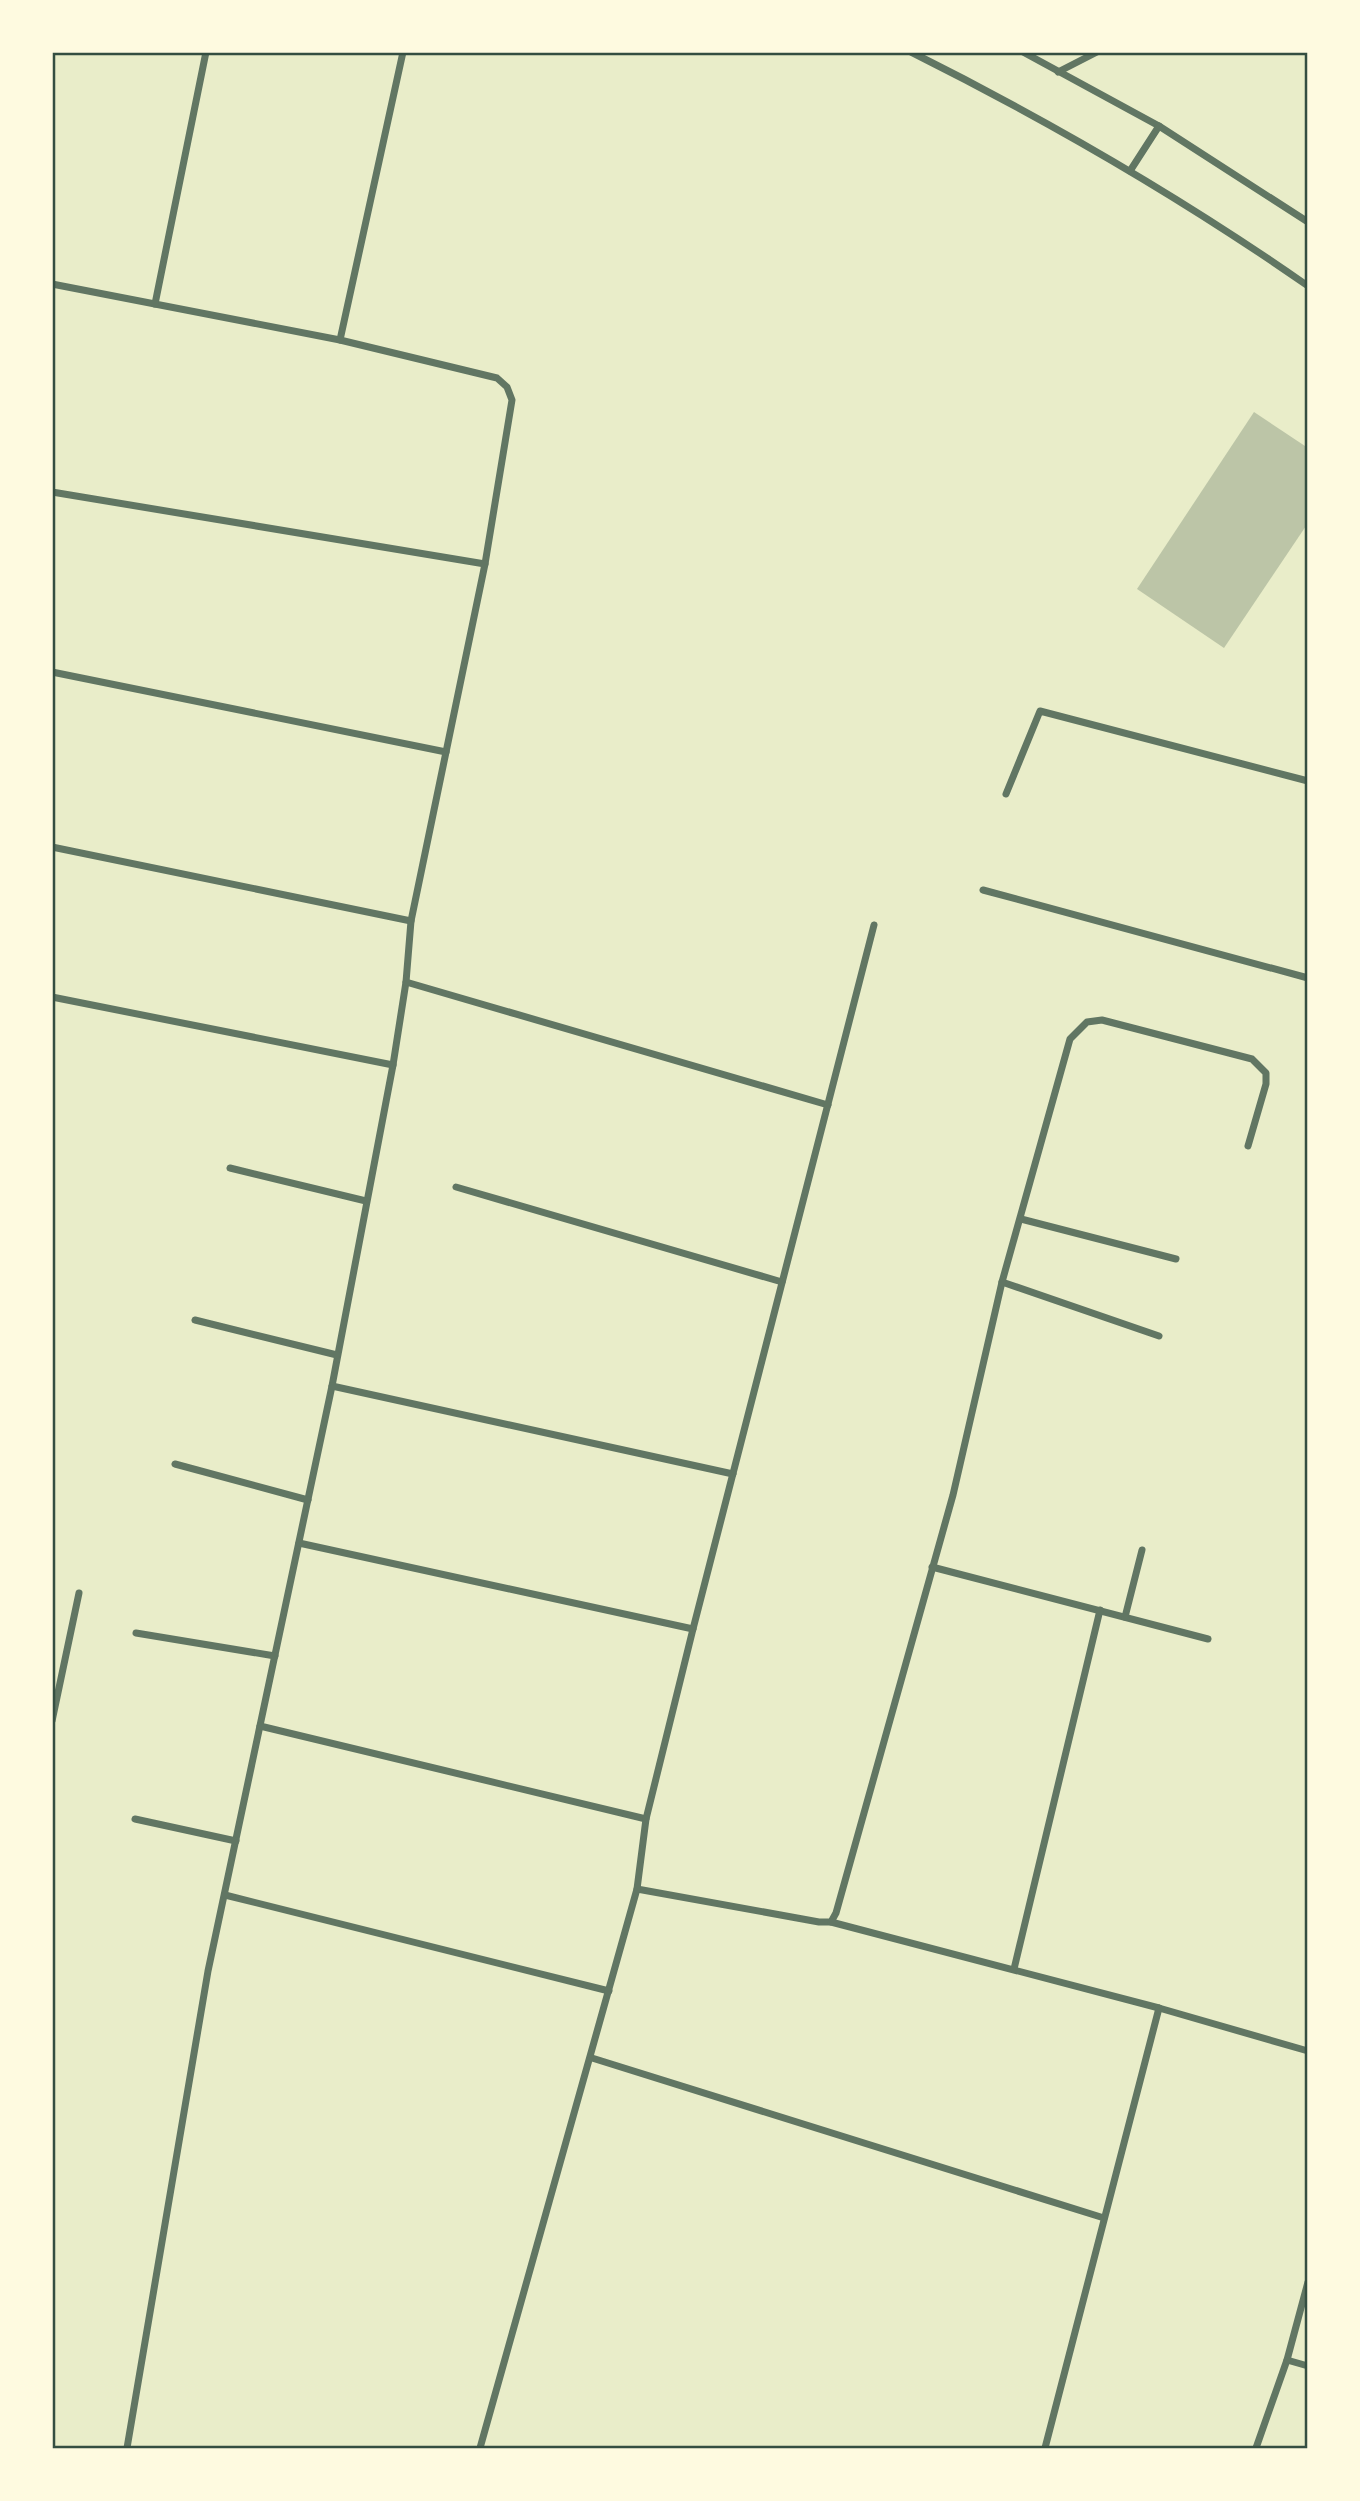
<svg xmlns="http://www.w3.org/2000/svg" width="1360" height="2501" font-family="Bitter,serif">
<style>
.building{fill:#bcc5a7}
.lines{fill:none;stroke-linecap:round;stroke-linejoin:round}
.minor{stroke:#617663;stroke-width:7}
.neatline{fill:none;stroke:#344e41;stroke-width:2.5}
</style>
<rect width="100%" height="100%" fill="#e9edc9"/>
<!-- building -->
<path class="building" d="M1254,412L1308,448V523L1224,648L1137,589Z"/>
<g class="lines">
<!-- minor -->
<g class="minor">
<path d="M911,52C1049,121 1182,198 1308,286"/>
<path d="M1023,52L1159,126L1308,222"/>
<path d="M1058,72L1097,52"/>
<path d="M1130,171L1159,126"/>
<path d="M52,284L340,340L497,378L507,387L512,400L485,564L411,921L406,982L393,1065L332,1386L208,1971L127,2448"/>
<path d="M155,304L206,52"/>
<path d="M340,340L403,52"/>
<path d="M52,492L485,564"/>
<path d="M52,672L446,752"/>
<path d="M1006,794L1040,711L1308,781"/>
<path d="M52,847L411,921"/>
<path d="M983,890L1308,978"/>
<path d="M406,982L828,1105"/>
<path d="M52,997L393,1065"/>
<path d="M230,1168L366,1201"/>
<path d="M456,1187L782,1282"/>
<path d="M1021,1219L1176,1259"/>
<path d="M1002,1282L1159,1336"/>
<path d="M195,1320L337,1355"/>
<path d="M332,1386L733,1474"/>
<path d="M175,1464L308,1500"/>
<path d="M299,1543L693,1629"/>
<path d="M932,1567L1208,1639"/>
<path d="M1125,1617L1142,1550"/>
<path d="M136,1633L275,1656"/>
<path d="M52,1721L79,1593"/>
<path d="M260,1726L646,1819"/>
<path d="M135,1819L236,1841"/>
<path d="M637,1889L819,1922H831L836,1913L953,1495L1002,1282L1070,1039L1087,1022L1102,1020L1252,1059L1266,1073V1084L1248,1146"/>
<path d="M225,1895L609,1991"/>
<path d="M831,1922L1159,2008L1308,2051"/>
<path d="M1014,1969L1100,1610"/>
<path d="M592,2058L1104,2218"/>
<path d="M1287,2360L1308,2366"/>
<path d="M480,2448L637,1889L646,1819L693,1629L874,925"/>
<path d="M1045,2448L1159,2008"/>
<path d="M1256,2448L1287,2360L1308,2282"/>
</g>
</g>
<!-- border -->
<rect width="1360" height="2501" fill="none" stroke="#fefae0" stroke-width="108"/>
<rect x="54" y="54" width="1252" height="2393" class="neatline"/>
</svg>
